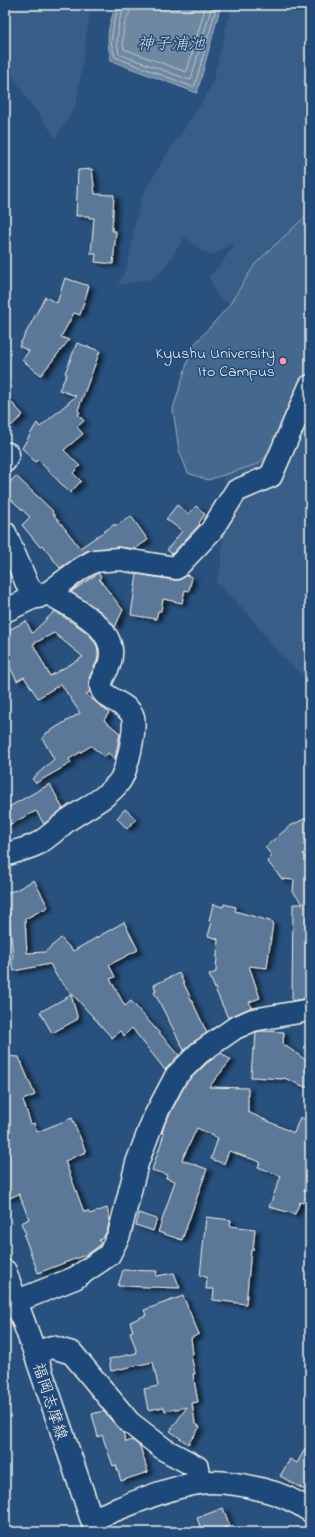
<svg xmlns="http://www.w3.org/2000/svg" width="315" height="1537" font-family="'Indie Flower','Klee One',sans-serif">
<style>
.built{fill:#375d86}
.green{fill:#45688e;stroke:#9cacbb}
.water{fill:#6e88a2;stroke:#a4b2be}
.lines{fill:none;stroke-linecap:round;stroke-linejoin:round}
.shore{stroke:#bec7cc;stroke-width:1}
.building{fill:#5b7899;stroke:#f4f1e8;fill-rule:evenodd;filter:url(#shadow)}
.minor-casing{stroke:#f4f1e8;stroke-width:25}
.major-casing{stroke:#f4f1e8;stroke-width:25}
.minor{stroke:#1f4a7a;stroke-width:22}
.major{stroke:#1f4a7a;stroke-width:22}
.poi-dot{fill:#ff9aa2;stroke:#1f4a7a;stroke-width:1.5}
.labels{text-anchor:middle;stroke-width:3;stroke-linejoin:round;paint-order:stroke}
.poi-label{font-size:16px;fill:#f4f1e8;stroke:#1f4a7a;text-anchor:end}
.street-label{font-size:16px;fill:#f4f1e8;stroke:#1f4a7a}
.water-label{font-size:17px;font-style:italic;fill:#d9dcda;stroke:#1f4a7a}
</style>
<defs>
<filter id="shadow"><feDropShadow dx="4.5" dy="2.5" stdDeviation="2" flood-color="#0009"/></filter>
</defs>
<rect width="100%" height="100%" fill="#28517e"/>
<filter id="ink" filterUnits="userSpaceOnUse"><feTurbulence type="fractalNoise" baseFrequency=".025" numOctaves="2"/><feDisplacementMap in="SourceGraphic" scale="8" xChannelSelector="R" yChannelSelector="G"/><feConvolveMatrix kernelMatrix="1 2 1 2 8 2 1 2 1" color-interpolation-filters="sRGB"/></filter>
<g filter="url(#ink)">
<!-- built -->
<g class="built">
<path d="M5,5H91L76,106L56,138L25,96L13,76L9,75L5,72Z"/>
<path d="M232,5H310V681L278,653L247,613L216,583L220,569L223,538L226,485L223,479L244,310L219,298L215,293L209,276L220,265L234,245L230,243L220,252L213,255L202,252L185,237L162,271L151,279L118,285L126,268L130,254L135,222L142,196L164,158L205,98L213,81Z"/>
</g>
<!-- green -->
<path class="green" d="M310,212V417L258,464L208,480L188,473L179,450L173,409L192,347L228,307L255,264Z"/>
<!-- water -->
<path class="water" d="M117,5H221L197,93L111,61C106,38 107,26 117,5Z"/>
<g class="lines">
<!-- shore -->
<g class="shore">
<path d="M120,5L114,21L111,42L115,57L193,87L195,85L217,5"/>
<path d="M125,5L119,22L117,42L119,54L190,80L191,79L212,5"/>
<path d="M131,5C131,12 127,17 125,23C123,31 122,41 124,49L186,72L187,71L206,5"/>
</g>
</g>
<!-- building -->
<g class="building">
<path d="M92,169L95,194L114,195L112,231H116L113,264L95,262L96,254H91L94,218H89V216H76L78,170Z"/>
<path d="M65,278L89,286L80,315L74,313L61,337L69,340L41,375L22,360L29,351L19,346L45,297L57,303Z"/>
<path d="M77,343L100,351L78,410L80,413L78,414L84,421L77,427L83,434L64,450L80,466L73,473L81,481L70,493L38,460L35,462L22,448L37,423L40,427L76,396L59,390L67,374L65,373Z"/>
<path d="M5,395L23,415L11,426L5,418Z"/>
<path d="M16,476L53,511L52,512L80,548L115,524L116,526L131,516L148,540L135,549L118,547L88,550L60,568L42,545L40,547L22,525L30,517L5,494V487Z"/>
<path d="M177,505L189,514L196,506L205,514L199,523L200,524L172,554L167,550L182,531L166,519Z"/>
<path d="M98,573L101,577L99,579L123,610L115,627L100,611L71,592Z"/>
<path d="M137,574L174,580H180L186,575L192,577L189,591L185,590L182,603L163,599L161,611H158L156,619L131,615Z"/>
<path d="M55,611L85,631L92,638L97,646L98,653L97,661L89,678L90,692L86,694L109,713L104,720L120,733L115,759L108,753L105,757L91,746L69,759L71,763L36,783L32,779L54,759L42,738L45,736V734L80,713L61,684L38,698L24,677L17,681L5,657V632L26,621L32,633ZM54,633L83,657L50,676L33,644Z"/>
<path d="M50,784L63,809L44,824L36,811L5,827V809Z"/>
<path d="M125,809L136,819L127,829L117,818Z"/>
<path d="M310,816V840L303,843L308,849L303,854L310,863V998L292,1001L293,904H303L293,892L294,880L282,879L267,861L272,856L265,847L290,826Z"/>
<path d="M34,880L48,907L25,919L27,953L45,952L61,938L73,951L124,922L138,950L109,965L115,977L110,979L125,1006L131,1001L179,1055L165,1070L132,1028L124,1036L120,1031L112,1038L57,977L50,964L14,971L11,959H13L9,912L5,913V893L16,890Z"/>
<path d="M213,904L223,907L224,904L236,907L235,911L273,922L267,968L249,966L260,998L249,1002L252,1007L228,1018L209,975L216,972L218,939L208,936L212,922L209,921Z"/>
<path d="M179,973L207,1033L192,1043L184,1050L154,992L156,991L154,985Z"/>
<path d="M71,995L78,1019L52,1033L40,1012Z"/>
<path d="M261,1031L284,1032L283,1044L310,1063V1089L284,1078L283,1079L251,1077L253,1049H255L256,1032Z"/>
<path d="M221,1053L231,1060L209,1087L248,1088V1112L294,1133L300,1117L310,1122V1179L304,1192L308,1193L303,1203L300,1202L295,1214L269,1207L281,1176L258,1167L260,1162L229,1151L224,1164L211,1159L218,1138L197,1128L182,1160L207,1169L182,1240L158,1232L175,1181L166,1178L167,1175L152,1170L164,1134L162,1133L165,1123L186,1083L207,1063Z"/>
<path d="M5,1056L19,1057L35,1095L23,1100L31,1124L34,1123L37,1132L72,1118L86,1152L65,1161L84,1212L88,1211L90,1214L107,1208L110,1219L107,1231L103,1238L99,1240L101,1243L99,1246L88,1254L38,1273L24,1235L26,1234L21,1223L29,1219L19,1194L5,1200Z"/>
<path d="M139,1213L157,1219L153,1231L136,1225Z"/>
<path d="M206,1217L231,1220L230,1226L255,1229L253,1250H251L246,1304L213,1300L214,1289H206L207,1277L200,1276Z"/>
<path d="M123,1270L157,1271L156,1276L174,1273L180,1288L118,1286Z"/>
<path d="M183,1296L199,1334L191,1338L193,1354L191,1355L195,1374H193L198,1402L192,1403L195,1423L200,1427L188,1444L170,1431L187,1407L165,1411L164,1407L148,1410L144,1389L158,1386L153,1362L111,1371L109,1359L137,1353L130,1332L133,1331L130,1322L146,1315L144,1310Z"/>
<path d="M103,1411L123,1433L126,1442L132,1440L140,1446L148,1472L121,1481L116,1465L113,1466L102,1435L98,1437L92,1414Z"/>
<path d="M310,1440V1493L280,1476L290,1459L297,1463Z"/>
<path d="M223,1508L230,1526L214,1532H202L197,1518Z"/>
</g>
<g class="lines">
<!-- minor casing -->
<g class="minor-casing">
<g id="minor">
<path d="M5,461L8,454"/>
<path d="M5,533L28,586L38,597"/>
<path d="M5,611L30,599L48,593L80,569L94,561L119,559L176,568L211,531L236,491L271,476L310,386"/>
<path d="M5,855C15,851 27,849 37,844C48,838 58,828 68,820C85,808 106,799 119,782C127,772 136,729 133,717C129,704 107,700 102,690C98,681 106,673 109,665C122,629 73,608 48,593"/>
<path d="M5,1308L17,1301L75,1278L109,1255L119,1235L137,1163L154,1118L176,1076L199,1053L235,1028L253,1020L310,1010"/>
<path d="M35,1353L52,1347L72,1353L129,1422L165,1450L197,1467L199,1483"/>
<path d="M92,1519C127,1506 162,1489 199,1483C219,1480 240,1484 260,1489C277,1493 295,1500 310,1511"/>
</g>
</g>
<!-- major casing -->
<g class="major-casing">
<path id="major" d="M5,1271L35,1353L96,1532"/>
</g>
<!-- minor -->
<use href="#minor" class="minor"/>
<!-- major -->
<use href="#major" class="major"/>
</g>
</g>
<!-- markers -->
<circle class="poi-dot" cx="283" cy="361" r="4"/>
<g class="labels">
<!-- poi labels -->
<g class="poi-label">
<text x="275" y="358">Kyushu University<tspan x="275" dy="18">Ito Campus</tspan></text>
</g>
<!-- street labels -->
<g class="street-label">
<text transform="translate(51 1401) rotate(72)" y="6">福岡志摩線</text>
</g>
<!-- water labels -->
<g class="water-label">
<text x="171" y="49">神子浦池</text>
</g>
</g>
<!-- margin -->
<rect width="315" height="1537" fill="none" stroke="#1f4a7a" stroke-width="20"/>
<rect x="10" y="10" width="295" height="1517" fill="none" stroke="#f4f1e8" stroke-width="1.5" filter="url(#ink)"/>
</svg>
